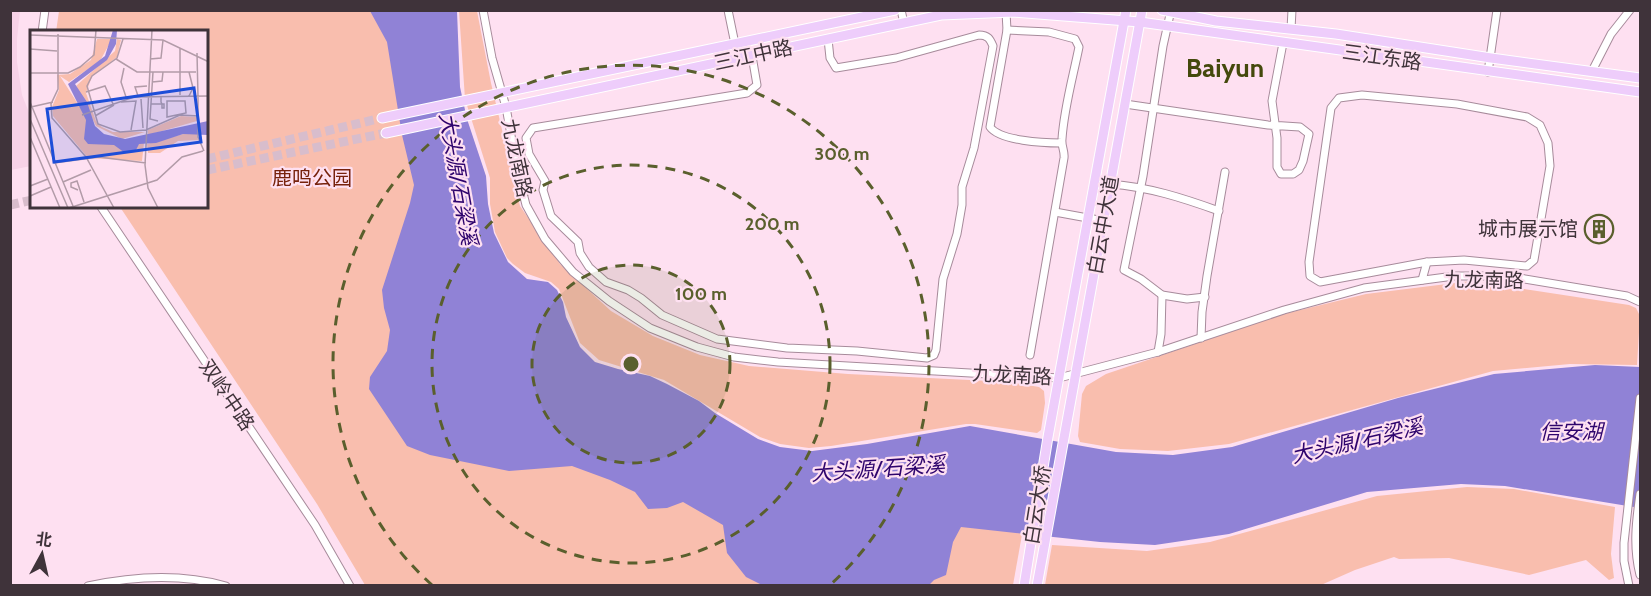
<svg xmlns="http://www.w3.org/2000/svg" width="1651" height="596" font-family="Cabin,'Noto Sans SC',sans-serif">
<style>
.built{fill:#f7d2e7}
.green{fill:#f9beae}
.water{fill:#9082d6}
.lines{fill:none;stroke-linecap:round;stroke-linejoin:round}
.major-tunnel{stroke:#d8bdcc;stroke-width:9;stroke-dasharray:9 4.5;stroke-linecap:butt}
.minor-casing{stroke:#a78b9b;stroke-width:9}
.major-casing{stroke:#fff;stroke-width:11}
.minor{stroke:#fff;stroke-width:7}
.major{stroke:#eecdfb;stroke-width:9}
.ring{fill:none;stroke:#5a5f2d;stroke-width:3;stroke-dasharray:10 8}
.labels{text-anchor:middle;stroke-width:4.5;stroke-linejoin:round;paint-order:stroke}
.street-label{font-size:20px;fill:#3f333a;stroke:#fee0f1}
.park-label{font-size:20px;fill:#77220c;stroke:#fee0f1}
.poi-label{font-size:20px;fill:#3f333a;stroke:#fee0f1;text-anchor:end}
.water-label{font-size:21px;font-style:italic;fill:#2e046d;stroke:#fee0f1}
.district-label{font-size:26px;font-weight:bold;fill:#44490c;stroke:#fee0f1}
.inset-road{fill:none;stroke:#b29ba8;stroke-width:1.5}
.view{fill:#1d4ed8;fill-opacity:0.15;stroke:#1d4ed8;stroke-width:3}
.inset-edge{fill:none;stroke:#3f333a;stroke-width:3}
.centre{fill:#5a5f2d;stroke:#fee0f1;stroke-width:3}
.ring-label{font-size:18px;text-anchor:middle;font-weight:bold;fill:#5a5f2d;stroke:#fee0f1;stroke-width:4.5;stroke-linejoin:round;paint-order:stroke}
</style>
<rect width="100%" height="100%" fill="#fee0f1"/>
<!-- built -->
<path class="built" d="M10,11H20L17,39V62L22,95L32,120L31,166L11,170Z"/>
<!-- green -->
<g class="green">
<path d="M59,11H377L572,462L681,499L727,523L774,585H365L317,504L120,207H207V32H56Z"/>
<path d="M459,11H477L491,83L520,206L560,264L611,311L653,336L700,355L749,366L848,374L1010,382L1039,387L1044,391L1045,403L1041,430L1037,433L975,424H966L831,446L809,448L780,444L760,437L664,380L599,360L580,343L559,289L551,282L525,273L513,264L507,258L495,232L490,204V178L465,99Z"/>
<path d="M1471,281L1629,305L1636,308L1640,316L1637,365L1570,364L1493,371L1229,444L1168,451L1120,449L1080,442L1078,436L1082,394L1086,386L1106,374L1284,314L1366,294Z"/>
<path d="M1467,487L1514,489L1615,507L1611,554L1614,578L1609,580L1586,560L1529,575L1449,558L1399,559L1394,557L1355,570L1321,585H1045L1052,545L1147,551L1210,542L1377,496Z"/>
<path d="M960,523L1023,529L1013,585L923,586L951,532Z"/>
</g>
<!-- water -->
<path class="water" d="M370,11H457L460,87L467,119L486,176L488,204L494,233L508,262L527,279L548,282L557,290L563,302L566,317L580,347L595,362L618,369L650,376L667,384L699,401L715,413L758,439L780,447L812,451L867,444L970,426L1116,452L1173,455L1232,447L1398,398L1494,374L1595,365L1640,367V508L1505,486L1461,484L1367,492L1229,534L1155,545L1100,542L961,527L953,542L946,575L934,580L929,585H762L746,577L727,553L723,525L683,502L667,508L648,509L635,492L610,480L572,466L509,471L430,455L407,446L369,389L370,377L387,351L390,330L384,308L382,290L410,203L414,185L402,135L387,42Z"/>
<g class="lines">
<!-- major-tunnel -->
<g class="major-tunnel">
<path d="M207,159L382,118"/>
<path d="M207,170L386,133"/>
<path d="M10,205L32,200"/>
</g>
<!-- minor casing -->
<g class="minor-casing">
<g id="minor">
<path d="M483,10L492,58L506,107L517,169L526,205L545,239L573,272L609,301L650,328L697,347L734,357L778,362L1059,378L1158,352L1284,310L1364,288L1454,276H1507L1627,296L1640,302"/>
<path d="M728,10L735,44"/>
<path d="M901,10L904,23"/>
<path d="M1171,10L1163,46L1143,176L1124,270L1141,279L1162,295L1187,299L1205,297"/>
<path d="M1006,12L1007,30L990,127C1000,141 1044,143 1061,143"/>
<path d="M1291,29L1292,10"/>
<path d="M1007,30L1049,32L1075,39L1079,47C1073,77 1064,108 1062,139C1061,146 1065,151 1064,158L1030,355"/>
<path d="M42,32L45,10"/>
<path d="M752,56L757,85L747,93L533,128L526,138L529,154L545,181L543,190L551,216L578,242L580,253L589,267L606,282L628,290L641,298L662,315L717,339L787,348L857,351L927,358L934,355L936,350L943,279L957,234L962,205V187L974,148L993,46C990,39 988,35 979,35L896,58L836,68L830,58L828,39"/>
<path d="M1592,71L1611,34L1630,10"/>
<path d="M1488,72L1497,10"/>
<path d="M1362,95L1457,104L1527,117L1540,125L1548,143L1550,166L1534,260L1527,266L1464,260L1427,262L1320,282L1310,276L1309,262L1331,108L1339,98Z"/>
<path d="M1125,104L1268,125L1300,127L1309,134L1303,161L1299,170L1293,174H1281L1277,167V138L1272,101L1283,43"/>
<path d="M1110,184C1149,187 1183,198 1219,211"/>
<path d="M101,207L315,525L350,586"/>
<path d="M1055,212L1104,221"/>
<path d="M1422,280L1427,262"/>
<path d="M1201,338L1202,312L1207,276L1225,172"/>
<path d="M1158,352L1161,334L1162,295"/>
<path d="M1640,494C1636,522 1633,547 1640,575"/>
<path d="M88,586C134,576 180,573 226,586"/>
<path d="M1629,586L1624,561V543L1640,398"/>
</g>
</g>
<!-- major casing -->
<g class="major-casing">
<g id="major">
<path d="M1162,10L1216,21L1336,34L1491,58L1640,78"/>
<path d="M382,118L895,10"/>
<path d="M386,133L941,15L1013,12L1140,22L1640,92"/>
<path d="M1024,586L1048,437L1126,10"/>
<path d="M1037,586L1142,10"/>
</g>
</g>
<!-- minor -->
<use href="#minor" class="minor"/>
<!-- major -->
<use href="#major" class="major"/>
</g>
<!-- distance rings -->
<circle cx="631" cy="364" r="99" fill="#5a5f2d" fill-opacity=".12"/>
<g class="ring">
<circle cx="631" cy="364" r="99"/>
<circle cx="631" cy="364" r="199"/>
<path d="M432 585A298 298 0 1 1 830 585"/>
</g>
<!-- icons -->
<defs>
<g id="building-ring" transform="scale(1.5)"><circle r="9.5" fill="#fee0f1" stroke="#5a5f2d" stroke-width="1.5"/><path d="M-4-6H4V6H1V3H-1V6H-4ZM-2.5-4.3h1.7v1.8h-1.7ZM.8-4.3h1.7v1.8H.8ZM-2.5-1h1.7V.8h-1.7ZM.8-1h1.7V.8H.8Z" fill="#5a5f2d"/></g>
</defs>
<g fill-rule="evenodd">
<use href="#building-ring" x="1599" y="229"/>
</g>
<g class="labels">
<!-- street labels -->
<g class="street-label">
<text transform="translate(753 55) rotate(-12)" y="7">三江中路</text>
<text transform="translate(1382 57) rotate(8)" y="7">三江东路</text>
<text transform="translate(517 158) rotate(78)" y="7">九龙南路</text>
<text transform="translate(1103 225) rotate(-80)" y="7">白云中大道</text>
<text transform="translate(1484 280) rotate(1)" y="7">九龙南路</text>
<text transform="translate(1012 375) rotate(3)" y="7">九龙南路</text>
<text transform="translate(227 395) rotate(56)" y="7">双岭中路</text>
<text transform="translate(1037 505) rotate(-81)" y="7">白云大桥</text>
</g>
<!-- park labels -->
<g class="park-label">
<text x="312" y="185">鹿鸣公园</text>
</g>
<!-- poi labels -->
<g class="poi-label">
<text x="1578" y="236">城市展示馆</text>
</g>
<!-- water labels -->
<g class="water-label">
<text transform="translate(458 179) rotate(80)" y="7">大头源/石梁溪</text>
<text x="1571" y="439">信安湖</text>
<text transform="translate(1357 441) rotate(-13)" y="7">大头源/石梁溪</text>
<text transform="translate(878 469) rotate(-4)" y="7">大头源/石梁溪</text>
</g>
<!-- district labels -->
<g class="district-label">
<text x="1225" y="77">Baiyun</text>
</g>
</g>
<!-- overview -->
<g transform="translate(30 30)">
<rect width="178" height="178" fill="#fee0f1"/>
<path d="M67,9H82L70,31L39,52L30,46L73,113H114L112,131L58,128L23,86L22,77L29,60L27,45L40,44L61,30ZM87,9L91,10L87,27L62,46L56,63L66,91L72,97L83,102H115L92,109L66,96L46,56L85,21ZM151,86L167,87V91L118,105V100ZM153,104H167L168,110L148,111L130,123H118L117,114Z" fill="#f9beae"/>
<path d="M83,0H87L86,14L77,30L45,54L57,72L65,96L74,104L95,109L178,91V105L153,104L126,113L109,114L105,122L95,123L84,115L58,114L54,109L56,90L38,54L75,26Z" fill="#9082d6"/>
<path class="inset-road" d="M122,0L115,135L118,158L128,178M28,4V59L21,74L22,88L56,127L84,178M0,5L133,10L179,32M93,9L87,28L62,46L57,56L68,94L90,102L116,100L150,85L169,86M0,19L27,21M167,23L168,67M86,29L107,42H166M120,29L131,28L133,10M94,38L91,52L97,70M123,42L120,89L128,91M159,42L163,58L159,66M0,43H38L50,37L64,25L66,0M122,52L132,51L133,42M56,62L75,56L83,74M150,65V18M108,66L105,57L117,56M168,67V107L174,121M111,69L113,98M137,71H155L156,83L137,87ZM0,72L43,176M91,72L106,71L101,100M121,74H134V78H132V74L131,72V67M1,77L23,72M52,85L104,67L179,66M65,86L84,75M0,89L38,178M0,107L30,178M24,133L69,127L116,133M33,152L61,140M0,156L18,149M48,160L41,157V153L47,151L54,172M0,166L21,157M39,178L127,150L152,127L173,121"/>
<path class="view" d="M164,58L171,112L24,132L17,79Z"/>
<rect width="178" height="178" class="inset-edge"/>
</g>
<circle cx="631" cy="364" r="9" class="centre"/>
<g class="ring-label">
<text x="842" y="160">300 m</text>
<text x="772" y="230">200 m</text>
<text x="701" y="300">100 m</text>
</g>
<!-- border -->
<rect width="1651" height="596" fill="none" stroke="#3f333a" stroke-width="24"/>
<!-- north arrow -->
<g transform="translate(42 554) rotate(8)" stroke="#fee0f1" stroke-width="4.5" paint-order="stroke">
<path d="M0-4.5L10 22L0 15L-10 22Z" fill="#3f333a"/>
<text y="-9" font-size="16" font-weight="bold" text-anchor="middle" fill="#3f333a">北</text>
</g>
</svg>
